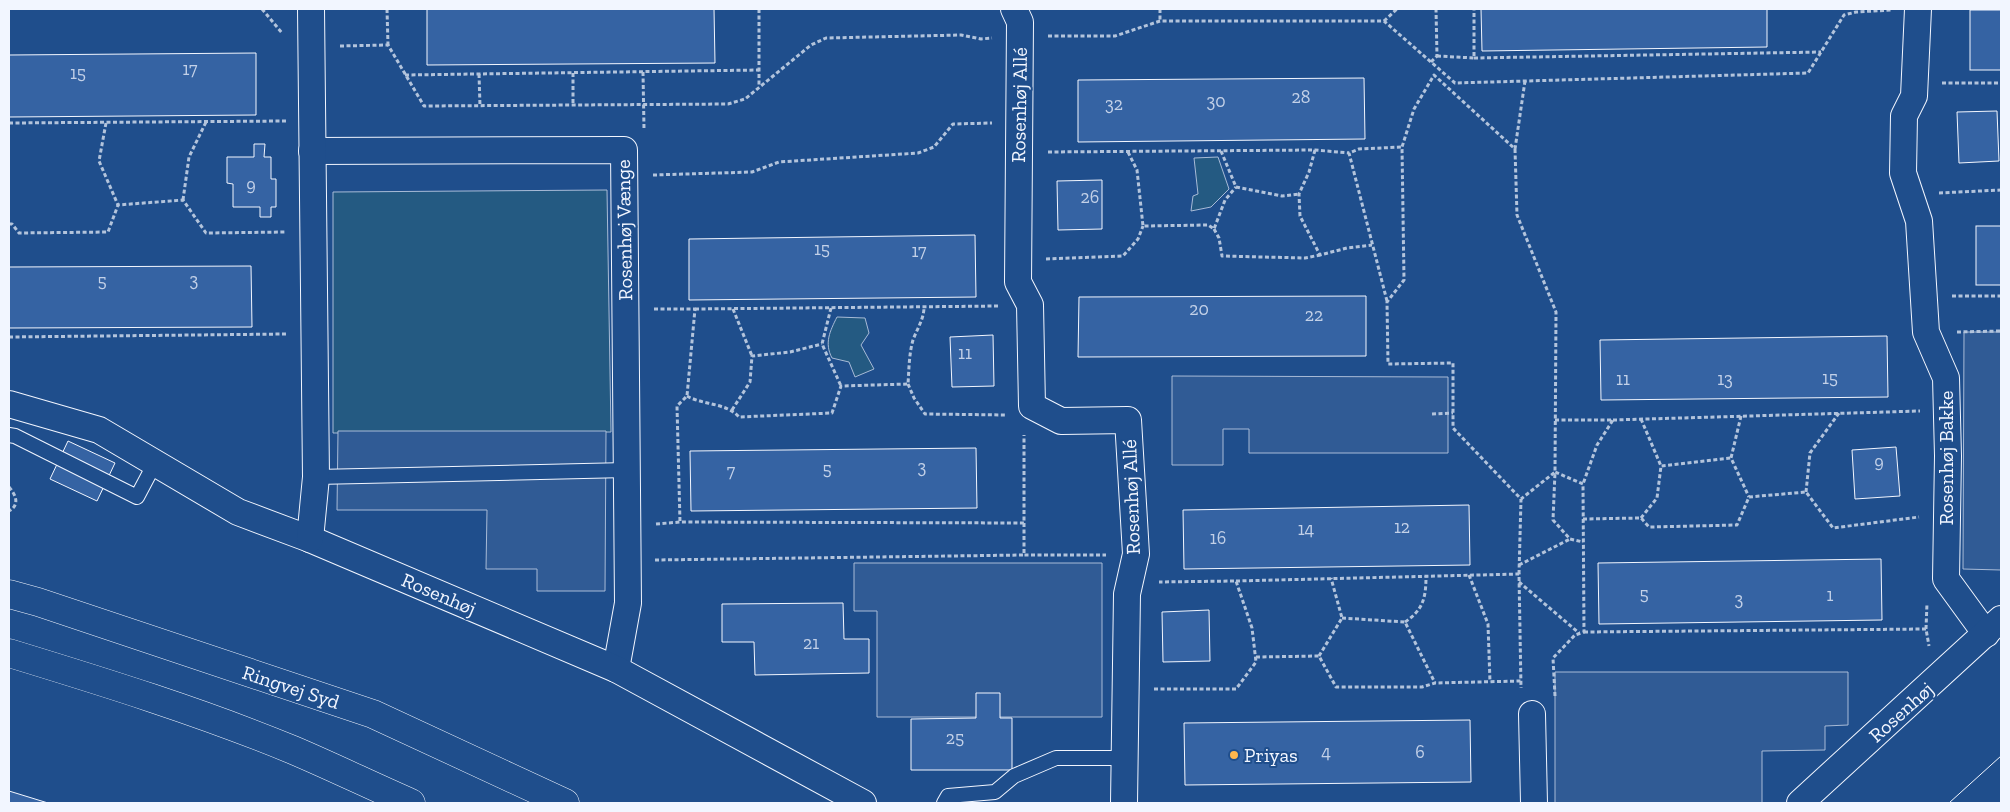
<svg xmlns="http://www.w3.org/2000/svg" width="2010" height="812" font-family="'Zilla Slab',serif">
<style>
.green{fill:#245a82;stroke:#a8bbd7}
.parking{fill:#305b95;stroke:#a8bbd7}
.building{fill:#3563a3;stroke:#f2f6ff}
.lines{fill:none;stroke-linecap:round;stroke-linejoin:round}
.lane-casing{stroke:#f2f6ff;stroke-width:16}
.street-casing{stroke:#f2f6ff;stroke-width:28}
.secondary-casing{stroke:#f2f6ff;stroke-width:29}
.path{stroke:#b3c4dc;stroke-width:3;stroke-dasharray:4 2.5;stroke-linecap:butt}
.lane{stroke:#1f4e8c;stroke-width:14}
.street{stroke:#1f4e8c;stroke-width:26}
.secondary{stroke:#1f4e8c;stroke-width:28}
.tram{stroke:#f2f6ff;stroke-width:1}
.poi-dot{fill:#ffb74d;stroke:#1f4e8c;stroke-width:2}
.labels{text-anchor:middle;stroke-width:4;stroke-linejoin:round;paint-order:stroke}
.number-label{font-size:18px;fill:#c3d1e8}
.street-label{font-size:20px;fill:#f2f6ff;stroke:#1f4e8c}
.poi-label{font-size:20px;fill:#f2f6ff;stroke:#1f4e8c;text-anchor:start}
</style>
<rect width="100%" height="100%" fill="#1f4e8c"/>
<!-- green -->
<g class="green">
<path d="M1218,157L1229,189L1211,207L1191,211L1193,196L1198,194L1194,158Z"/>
<path d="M607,190L611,432L333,433V192Z"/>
<path d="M837,317L865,318L869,333L861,345L874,369L855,377L849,362L832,358C824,343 830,331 837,317Z"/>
</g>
<!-- parking -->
<g class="parking">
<path d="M1964,332H2001V570L1963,569Z"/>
<path d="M1172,376L1448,377V453H1249V429H1223V465H1172Z"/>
<path d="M338,431H606L605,591H537V569H486L487,510H337Z"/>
<path d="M854,563H1102V717H877V611H854Z"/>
<path d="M1555,672H1848V725L1825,726V750L1762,751V803H1555Z"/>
</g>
<!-- building -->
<g class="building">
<path d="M427,9H714L715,63L427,65Z"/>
<path d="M1481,9H1767V47L1482,51Z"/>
<rect x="1970" y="10" width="31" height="60"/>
<path d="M256,53V115L9,117V55Z"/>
<path d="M1364,78L1365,139L1078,142V80Z"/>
<path d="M1997,111L1999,161L1959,163L1957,112Z"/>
<path d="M254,144H265L264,157H271V179H276V207H271V217H260V207H233V184L227,183V157H254Z"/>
<path d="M1102,180V229L1058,230L1057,181Z"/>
<rect x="1976" y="226" width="25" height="59"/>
<path d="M975,235L976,297L689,300V239Z"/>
<path d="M251,266L252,327L9,328V267Z"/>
<path d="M1366,296V356L1078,357L1079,297Z"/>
<path d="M993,335L994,386L952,387L950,337Z"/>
<path d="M1887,336L1888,397L1601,400L1600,340Z"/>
<path d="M68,441L115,463L97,501L50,479Z"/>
<path d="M1896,447L1900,496L1855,499L1852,450Z"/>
<path d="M976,448L977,508L691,511L690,451Z"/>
<path d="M1469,505L1470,565L1184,569L1183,510Z"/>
<path d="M1881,559L1882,620L1599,624L1598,563Z"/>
<path d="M843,603L844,639H869V673L755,675L754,642H722V604Z"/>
<path d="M1209,610L1210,661L1163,662L1162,612Z"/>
<path d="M976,693H1000V718H1012V770H911V719L976,718Z"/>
<path d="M1470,720L1471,782L1185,785L1184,723Z"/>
<path d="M9,791L48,803H9Z"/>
</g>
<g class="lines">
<!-- lane casing -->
<g class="lane-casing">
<g id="lane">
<path d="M9,435L15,436L137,497L155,463"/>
<path d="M316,477L627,470"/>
<path d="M944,803L948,796L995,792L1014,776L1056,758H1125"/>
</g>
</g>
<!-- street casing -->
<g class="street-casing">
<g id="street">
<path d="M1014,9L1020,22L1018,282L1030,305L1032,406L1061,421L1128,420L1136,554L1127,594L1124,803"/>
<path d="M1918,9L1914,96L1904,116L1903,173L1919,221L1926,332L1946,378L1948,456L1946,579L1986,634"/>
<path d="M312,151L624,150L628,603L616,669"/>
<path d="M9,404L99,430L238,512L310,539L616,669L863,803"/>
<path d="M310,539L316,477L311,9"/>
<path d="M1532,714L1534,803"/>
<path d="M1800,803L2001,619"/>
</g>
</g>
<!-- secondary casing -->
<g class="secondary-casing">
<g id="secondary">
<path d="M9,594L38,602L373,714L565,803"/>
<path d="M9,653C104,682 201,712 293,750C333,767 372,786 411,803"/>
</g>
</g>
<!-- path -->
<g class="path">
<path d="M262,9L282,33"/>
<path d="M387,9L388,45"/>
<path d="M759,9V87"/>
<path d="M1160,9V21"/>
<path d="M1384,21L1397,9"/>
<path d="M1048,36H1115L1160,21H1384L1455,83L1808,73L1844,15L1856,12L1891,10"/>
<path d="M340,46L388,45L424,106L728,104L745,99L811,45L826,38L961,35L981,39L992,38"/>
<path d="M1437,56L1474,58V9"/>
<path d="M1474,58L1821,52"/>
<path d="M1431,62L1437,56L1436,9"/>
<path d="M643,72L644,129"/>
<path d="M573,73V105"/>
<path d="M479,74L480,106"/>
<path d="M405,75L759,70"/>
<path d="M1942,83H2001"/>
<path d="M9,123L286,121"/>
<path d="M106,123L99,161L118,205"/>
<path d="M1515,149L1517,215L1556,312L1555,472L1521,499L1453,428V363L1388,364L1387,302L1404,280L1402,147L1414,109L1434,75L1515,149L1525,81"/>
<path d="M1315,150L1309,172L1299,194L1300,216L1320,255L1347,248L1372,245"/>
<path d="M1221,151L1236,187L1282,196L1299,194"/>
<path d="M1048,152L1315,150L1349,153"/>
<path d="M1128,152L1137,170L1143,226L1208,225L1214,229L1225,200L1236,187"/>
<path d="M653,175L752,172L779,162L918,153L934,147L953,124L992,123"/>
<path d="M1939,193L2001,190"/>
<path d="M183,200L189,157L206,122"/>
<path d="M9,224H12L19,233L108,232L118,205L183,200L206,233L285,232"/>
<path d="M1214,229L1219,238L1222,256L1305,258L1320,255"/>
<path d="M1046,259L1123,256L1138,239L1143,226"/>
<path d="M1952,296H2001"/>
<path d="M1387,301L1349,153L1359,149L1402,147"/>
<path d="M831,308L822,344L841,386"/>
<path d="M654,309H695L687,396L677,406L680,522"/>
<path d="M695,309L1000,306"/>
<path d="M733,309L752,356"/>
<path d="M1957,332L2001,331"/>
<path d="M9,337L286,334"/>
<path d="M908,384L914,398L925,414L1007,415"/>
<path d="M687,396C703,405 727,403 739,417L832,413L841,386L908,384C909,369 909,354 913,340C917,329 924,319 924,307"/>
<path d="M732,410L750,382L752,356L790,352L822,344"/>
<path d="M1432,414L1453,413"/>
<path d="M1741,416L1731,458L1749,497"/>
<path d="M1641,419L1661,466"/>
<path d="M1555,420H1613L1597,445L1583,484"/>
<path d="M1613,420L1920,411"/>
<path d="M9,487C16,495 20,505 9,511"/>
<path d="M1806,492L1810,453L1839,413"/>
<path d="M1641,518L1657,498L1661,466L1731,458"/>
<path d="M1583,519L1641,518L1649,527L1737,525L1749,497L1806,492L1833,528L1919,517"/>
<path d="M1024,523V555H1106"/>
<path d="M656,524L680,522L1024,523V435"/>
<path d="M655,560L1024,555"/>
<path d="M1519,565L1570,539"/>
<path d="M1519,574L1521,499"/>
<path d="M1469,575L1488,624L1490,682"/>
<path d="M1236,581L1519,574L1521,688"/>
<path d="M1519,582L1579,633"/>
<path d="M1342,618L1405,622L1435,683"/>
<path d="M1405,622C1423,610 1426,598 1426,576"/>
<path d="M1926,629L1927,603"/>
<path d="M1584,632L1926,629L1929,646"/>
<path d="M1319,656L1342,618L1331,578"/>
<path d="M1256,657L1319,656L1336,687H1422L1435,683L1521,681"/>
<path d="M1154,689H1236L1256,662L1252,628L1236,581L1159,582"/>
<path d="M1555,696L1553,658L1575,635L1584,632L1583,484L1555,472L1553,520L1570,539L1583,542"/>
</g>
<!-- lane -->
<use href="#lane" class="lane"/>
<!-- street -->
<use href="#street" class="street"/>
<!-- secondary -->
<use href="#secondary" class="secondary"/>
<!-- tram -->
<path class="tram" d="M1949,803L2001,756"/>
</g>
<!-- markers -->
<circle class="poi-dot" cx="1234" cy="755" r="5"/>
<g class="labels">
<!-- number labels -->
<g class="number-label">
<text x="190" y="75">17</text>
<text x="78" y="79">15</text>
<text x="1301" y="103">28</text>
<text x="1216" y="107">30</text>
<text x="1114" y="110">32</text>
<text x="251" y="191">9</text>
<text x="1090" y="203">26</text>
<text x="822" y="255">15</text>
<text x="919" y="257">17</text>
<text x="194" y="286">3</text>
<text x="102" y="287">5</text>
<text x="1199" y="315">20</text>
<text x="1314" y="321">22</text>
<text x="965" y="359">11</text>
<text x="1830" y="384">15</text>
<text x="1623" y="385">11</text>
<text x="1725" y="385">13</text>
<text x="1879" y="468">9</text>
<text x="922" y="473">3</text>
<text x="827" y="475">5</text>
<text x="731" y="477">7</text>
<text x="1402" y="533">12</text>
<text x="1306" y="535">14</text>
<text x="1218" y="544">16</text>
<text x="1644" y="600">5</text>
<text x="1830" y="601">1</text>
<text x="1739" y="605">3</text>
<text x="811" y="649">21</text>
<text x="955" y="744">25</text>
<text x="1326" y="758">4</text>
<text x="1420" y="758">6</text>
</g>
<!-- street labels -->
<g class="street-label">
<text transform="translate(1019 105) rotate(-89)" y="7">Rosenhøj Allé</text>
<text transform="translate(624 230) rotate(-91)" y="7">Rosenhøj Vænge</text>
<text transform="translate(1946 458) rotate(-90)" y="7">Rosenhøj Bakke</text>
<text transform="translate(1131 497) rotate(-92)" y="7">Rosenhøj Allé</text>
<text transform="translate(439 594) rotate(23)" y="7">Rosenhøj</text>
<text transform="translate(291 687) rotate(18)" y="7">Ringvej Syd</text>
<text transform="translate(1901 712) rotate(-42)" y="7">Rosenhøj</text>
</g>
<!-- poi labels -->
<g class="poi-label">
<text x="1244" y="762">Priyas</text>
</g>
</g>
<!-- border -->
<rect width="2010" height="812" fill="none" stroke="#f2f6ff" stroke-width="20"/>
</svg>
